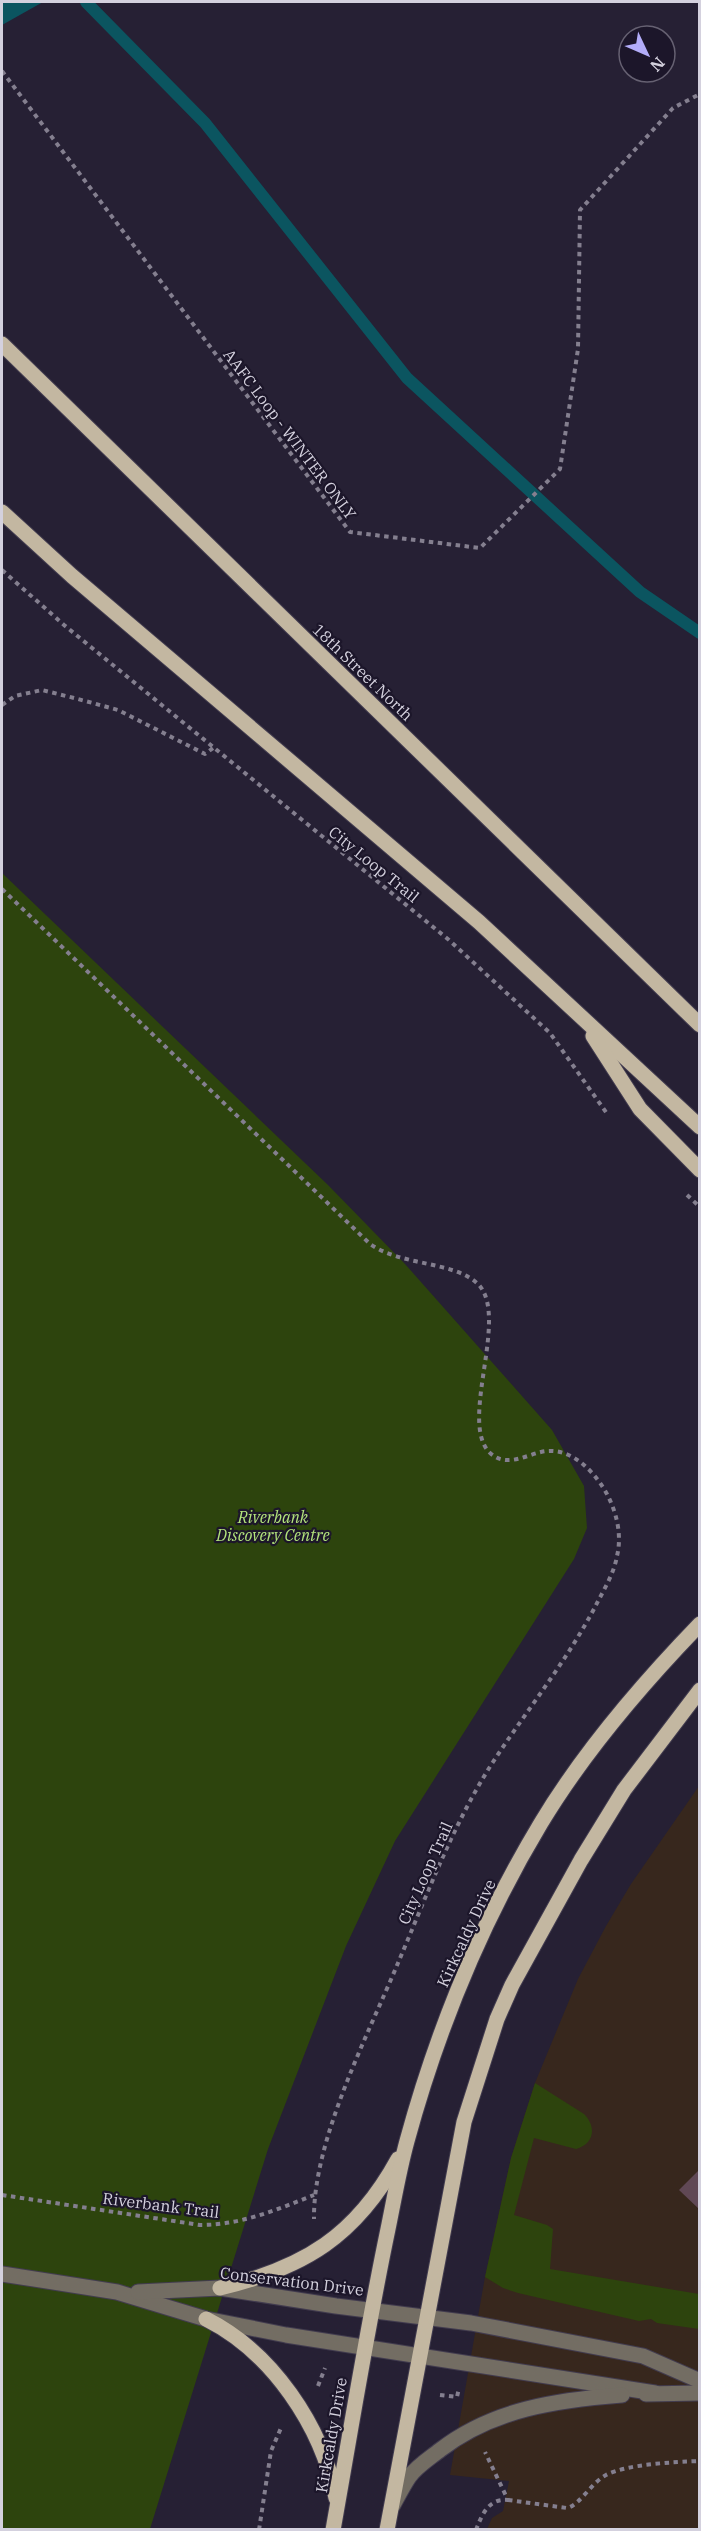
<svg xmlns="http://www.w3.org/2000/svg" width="701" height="2531" font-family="'IBM Plex Serif',serif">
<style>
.commercial{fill:#37271d}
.green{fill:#2d440d}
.water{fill:#0b5560}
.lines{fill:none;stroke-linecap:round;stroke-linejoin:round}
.stream{stroke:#0b5560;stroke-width:12}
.building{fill:#604855}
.minor-casing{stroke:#423c4f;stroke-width:17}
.major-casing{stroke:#423c4f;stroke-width:17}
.path{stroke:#847f8f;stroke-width:4;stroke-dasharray:4.5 4.5;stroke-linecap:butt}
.minor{stroke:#736d63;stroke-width:15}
.major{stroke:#c3b7a1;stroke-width:15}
.labels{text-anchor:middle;stroke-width:4.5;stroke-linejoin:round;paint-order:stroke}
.street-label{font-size:16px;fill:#d4d1de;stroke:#1c162a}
.park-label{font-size:16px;font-style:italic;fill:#b3e47c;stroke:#1c162a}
</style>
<rect width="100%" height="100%" fill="#262034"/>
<!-- commercial -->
<path class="commercial" d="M699,1786V2529H487L492,2518L503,2511L509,2481L450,2475L485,2277L511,2158L535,2083L578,1979L606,1926L631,1884Z"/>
<!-- green -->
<g class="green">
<path d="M2,873L328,1185L405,1264L552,1430L584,1486L587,1528L574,1559L395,1841L346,1946L268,2149L150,2529H2Z"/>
<path d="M535,2083L584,2114C597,2127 594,2144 576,2149L534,2138L514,2215L547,2225L553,2229L550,2269L699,2294V2329L657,2323L651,2319L639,2321L518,2293L503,2288L485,2277L511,2158Z"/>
</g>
<!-- water -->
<path class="water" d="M2,2H43L2,25Z"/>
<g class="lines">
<!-- stream -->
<path class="stream" d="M86,2L205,123L407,378L640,592L700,633"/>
</g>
<!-- building -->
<path class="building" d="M700,2169V2210L679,2190Z"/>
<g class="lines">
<!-- minor casing -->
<g class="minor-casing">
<g id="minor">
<path d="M2,2274L117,2292L206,2319L286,2335L655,2393"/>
<path d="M138,2292L220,2288L336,2306L471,2323L643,2356L700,2381"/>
<path d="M646,2394L700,2393"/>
<path d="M393,2505C398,2496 403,2486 409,2477C417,2466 430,2458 440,2450C493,2409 557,2400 622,2395"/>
</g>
</g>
<!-- major casing -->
<g class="major-casing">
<g id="major">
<path d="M2,344L700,1025"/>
<path d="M2,512L72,576L479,922L700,1127"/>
<path d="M593,1036L640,1109L700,1170"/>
<path d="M220,2288C304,2268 356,2236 398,2159"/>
<path d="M206,2319C272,2352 322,2426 336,2498"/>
<path d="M333,2530C351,2429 367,2329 388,2229C394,2200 399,2170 407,2141C437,2031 482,1921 541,1823C585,1750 641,1685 700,1624"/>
<path d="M387,2530L464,2122L497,2019L512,1985L581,1860L624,1790L700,1690"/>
</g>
</g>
<!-- path -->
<g class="path">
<path d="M2,71L350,532L480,548L560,469L578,349L580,210L673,108L700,94"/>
<path d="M2,570L64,625L449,940L550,1033L608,1115"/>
<path d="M2,705L15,696L42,690L78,699L118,710L205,754L213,748"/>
<path d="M2,889L370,1244C401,1266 454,1261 478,1284C510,1316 459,1420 489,1452C505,1468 524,1456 541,1452C571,1445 596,1473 608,1496C617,1514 622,1536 617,1556C614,1574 603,1591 595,1607C566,1662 527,1710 493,1762C453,1824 427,1895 398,1963C368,2035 313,2140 314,2219"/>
<path d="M687,1195L700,1207"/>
<path d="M2,2195L200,2225C241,2225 276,2210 314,2195"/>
<path d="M318,2386L325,2368"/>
<path d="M440,2395L457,2397L459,2388"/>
<path d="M508,2500L567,2508C580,2505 591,2483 606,2475C627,2464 675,2462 700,2461"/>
<path d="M259,2530L271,2451L281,2428"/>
<path d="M476,2530C482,2514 489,2498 508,2500L485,2452"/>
</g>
<!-- minor -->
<use href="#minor" class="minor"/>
<!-- major -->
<use href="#major" class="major"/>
</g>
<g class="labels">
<!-- street labels -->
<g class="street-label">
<text transform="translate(290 434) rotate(53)" y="6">AAFC Loop - WINTER ONLY</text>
<text transform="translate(363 672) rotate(44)" y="6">18th Street North</text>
<text transform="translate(374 864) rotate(39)" y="6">City Loop Trail</text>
<text transform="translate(425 1873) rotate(-66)" y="6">City Loop Trail</text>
<text transform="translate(466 1933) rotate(-65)" y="6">Kirkcaldy Drive</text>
<text transform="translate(161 2205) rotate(7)" y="6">Riverbank Trail</text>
<text transform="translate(292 2281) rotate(7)" y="6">Conservation Drive</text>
<text transform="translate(331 2435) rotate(-80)" y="6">Kirkcaldy Drive</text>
</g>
<!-- park labels -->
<g class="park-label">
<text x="273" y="1523">Riverbank<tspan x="273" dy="18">Discovery Centre</tspan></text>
</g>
</g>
<!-- border -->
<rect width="701" height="2531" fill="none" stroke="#d4d1de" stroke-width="6"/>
<!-- north arrow -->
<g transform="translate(647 54) rotate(134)"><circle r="28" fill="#1c162a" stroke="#666172" stroke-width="1.5"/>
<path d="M0-4.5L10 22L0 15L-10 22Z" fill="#b3adf9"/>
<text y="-9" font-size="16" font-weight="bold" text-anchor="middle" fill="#d4d1de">N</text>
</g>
</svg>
